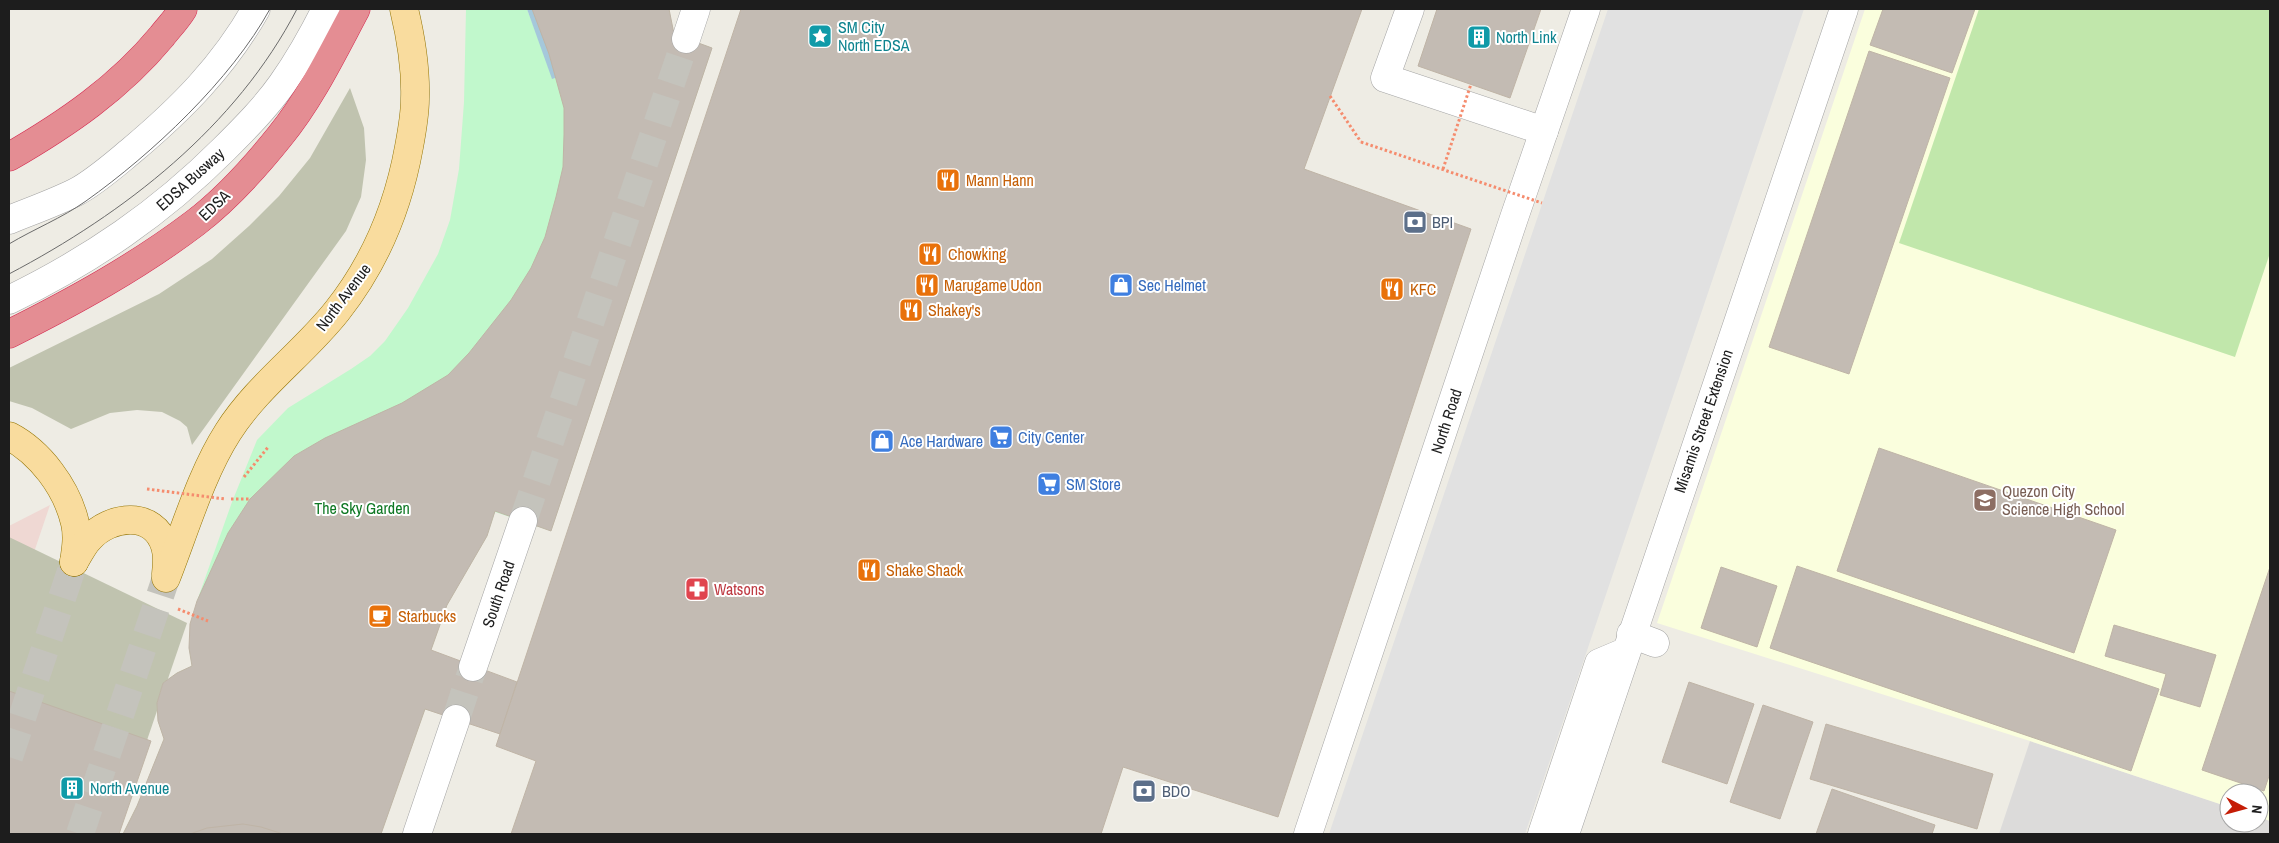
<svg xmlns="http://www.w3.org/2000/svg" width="2279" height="843" font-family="'Archivo Narrow',sans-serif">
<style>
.residential{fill:#dcdbda}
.commercial{fill:#efd8d3}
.education{fill:#fafedd}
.construction{fill:#c0c3af}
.grass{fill:#c1e7ab}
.park{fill:#c1f8cc}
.parking{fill:#e1e1e1}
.water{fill:#a5c8db}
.building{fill:#c3bbb3;stroke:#bfb4a6}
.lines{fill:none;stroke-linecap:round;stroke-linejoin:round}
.minor-tunnel{stroke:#c4c3bc;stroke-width:28;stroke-dasharray:28 14;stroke-linecap:butt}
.major-tunnel{stroke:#c4c3bc;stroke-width:28;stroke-dasharray:28 14;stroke-linecap:butt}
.minor-casing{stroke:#a4a4a4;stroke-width:29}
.major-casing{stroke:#937404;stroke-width:29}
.highway-casing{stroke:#d4294f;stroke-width:29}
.path{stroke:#f58c6e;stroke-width:3;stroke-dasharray:2.5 2.5;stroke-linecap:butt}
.minor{stroke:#fff;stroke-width:28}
.major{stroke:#f9dc9e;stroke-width:28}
.highway{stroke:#e48d93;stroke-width:28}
.tram{stroke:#6b6b6b;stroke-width:1}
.path-bridge{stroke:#f58c6e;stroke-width:3;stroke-dasharray:2.5 2.5;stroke-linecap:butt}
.labels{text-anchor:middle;stroke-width:4;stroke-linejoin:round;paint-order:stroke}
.culture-label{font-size:16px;fill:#0d838f;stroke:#fff;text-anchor:start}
.street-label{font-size:16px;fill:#1d1d1d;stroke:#fff}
.food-label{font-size:16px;fill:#c56008;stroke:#fff;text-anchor:start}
.service-label{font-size:16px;fill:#4e5e75;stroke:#fff;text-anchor:start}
.shop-label{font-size:16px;fill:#366cbe;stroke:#fff;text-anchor:start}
.education-label{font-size:16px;fill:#785e54;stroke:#fff;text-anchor:start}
.park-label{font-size:16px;fill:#0f7824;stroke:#fff}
.health-label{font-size:16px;fill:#be3a42;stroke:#fff;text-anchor:start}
</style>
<rect width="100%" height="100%" fill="#eeece4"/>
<!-- residential -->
<path class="residential" d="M2030,741L2229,807V823H2259V817L2270,821V834H1999Z"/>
<!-- commercial -->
<path class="commercial" d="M50,505L9,626V526Z"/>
<!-- education -->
<path class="education" d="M1865,9H2270V821L2259,817V793H2229V807L2030,741L1657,623Z"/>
<!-- construction -->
<g class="construction">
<path d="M350,88L364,128L366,160L361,197L346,231L192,445L187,427L180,421L162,412L137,410L110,413L71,429L32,408L9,401V368L159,294L212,259L249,226L279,196L310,158Z"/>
<path d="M9,537L187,623L115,834H9Z"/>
</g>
<!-- grass -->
<path class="grass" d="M1979,9H2270V253L2235,357L1899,243Z"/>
<!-- park -->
<path class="park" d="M466,9H527L539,40L571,24L565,9H669L674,34L712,48L551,531L495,512L487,536L447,605L431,650L456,719L425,709L381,834H123L137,806L164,739L158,721L157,703L163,683L177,673L192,666L189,648L197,601L232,502L257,440L288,408L351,369L370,356L385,341L408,308L438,254L450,220L459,169L464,102Z"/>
<!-- parking -->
<path class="parking" d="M1608,9H1804L1525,834H1329Z"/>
<!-- water -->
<path class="water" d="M527,9H565L581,69L552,79Z"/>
<!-- building -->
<g class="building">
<path d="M532,9H669L674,34L712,48L551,531L495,511L487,536L447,605L431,650L517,682L500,734L425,709L381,834H123L137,806L164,739L158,721L157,703L163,683L177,673L192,666L189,648L190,624L197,601L228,533L250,499L294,456L325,438L402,403L448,375L469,353L511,300L531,268L545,237L556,197L563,167L564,135V108L549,54Z"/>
<path d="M741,9H1362L1304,169L1471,229L1278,817L1123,767L1101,834H511L536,761L496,746Z"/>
<path d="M1437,9H1541L1510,98L1418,66Z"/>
<path d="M1883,9H1975L1952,73L1870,45Z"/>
<path d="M1869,51L1950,78L1849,374L1769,347Z"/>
<path d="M1879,448L2116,530L2074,653L1837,571Z"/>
<path d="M1797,566L2159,689L2131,771L1770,648Z"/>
<path d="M1721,567L1777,586L1757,647L1701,628Z"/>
<path d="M2270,567V773L2264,791L2202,770Z"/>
<path d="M2114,625L2216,655L2200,707L2160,695L2166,674L2105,656Z"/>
<path d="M1689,682L1754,704L1727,784L1662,762Z"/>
<path d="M9,691L151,741L119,834H9Z"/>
<path d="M1763,705L1813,722L1780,819L1730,802Z"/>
<path d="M1826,724L1993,774L1977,829L1810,779Z"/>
<path d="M1832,789L1935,825L1932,834H1816Z"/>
<path d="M243,824L261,827L283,834H190L207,828Z"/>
</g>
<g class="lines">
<!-- minor-tunnel -->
<g class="minor-tunnel">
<path d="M523,521L686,39"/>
<path d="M456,719L473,667"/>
</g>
<!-- major-tunnel -->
<g class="major-tunnel">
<path d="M9,757L74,562"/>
<path d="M80,834L166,578"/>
</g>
<!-- minor casing -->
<g class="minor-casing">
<g id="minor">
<path d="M1410,9L1385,78L1544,131"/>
<path d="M686,39L696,9"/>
<path d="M9,220C31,211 54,203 76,192C95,182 114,165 131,151C181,109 223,67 256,9"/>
<path d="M9,300C91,260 160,213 224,149C245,128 265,108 282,84C299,60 313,35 326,9"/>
<path d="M1631,634L1655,643"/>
<path d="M473,667L523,521"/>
<path d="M417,834L456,719"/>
<path d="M1308,834L1514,218L1586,9"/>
<path d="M1542,834L1599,663L1625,652"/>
<path d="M1565,834L1844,9"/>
</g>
</g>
<!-- major casing -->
<g class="major-casing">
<g id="major">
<path d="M9,436C40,452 67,488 75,523C78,536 76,549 74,562"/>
<path d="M74,562C79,554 83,545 89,539C110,515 154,510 165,546C168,555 167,565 166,574"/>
<path d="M166,578C185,530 201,474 228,432C258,385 303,354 337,311C375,263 398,208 409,147C412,131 415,115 415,99C416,68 411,38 404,9"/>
</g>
</g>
<!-- highway casing -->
<g class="highway-casing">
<g id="highway">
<path d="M9,157C66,124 119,88 162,36C169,27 177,19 183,9"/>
<path d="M9,334C73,302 137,267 195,223C225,200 256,166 280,136C311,98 333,52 356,9"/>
</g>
</g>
<!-- path -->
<g class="path">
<path d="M1330,96L1361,142"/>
<path d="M244,477L269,446"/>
<path d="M231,499H250"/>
<path d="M178,609L208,621"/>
</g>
<!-- minor -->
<use href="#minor" class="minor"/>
<!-- major -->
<use href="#major" class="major"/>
<!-- highway -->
<use href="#highway" class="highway"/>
<!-- tram -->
<g class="tram">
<path d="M9,244C34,229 62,218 86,201C152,154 231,80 270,9"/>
<path d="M9,274C125,213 236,127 297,9"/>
</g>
<!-- path-bridge -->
<g class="path-bridge">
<path d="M1361,142L1542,203"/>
<path d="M1443,169L1471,84"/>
<path d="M147,489L225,499"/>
</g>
</g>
<!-- icons -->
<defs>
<g id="sight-square" transform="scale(1.25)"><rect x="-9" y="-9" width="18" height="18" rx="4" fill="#0f9aa8" stroke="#fff"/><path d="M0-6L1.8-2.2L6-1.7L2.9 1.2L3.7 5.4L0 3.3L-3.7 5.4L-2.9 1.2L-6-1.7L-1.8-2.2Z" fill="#fff"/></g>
<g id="building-square" transform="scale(1.25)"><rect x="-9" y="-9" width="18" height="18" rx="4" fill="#0f9aa8" stroke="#fff"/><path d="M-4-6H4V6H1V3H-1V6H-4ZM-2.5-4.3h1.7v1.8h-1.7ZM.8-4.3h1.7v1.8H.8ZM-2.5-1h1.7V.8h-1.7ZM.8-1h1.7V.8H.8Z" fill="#fff"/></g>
<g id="restaurant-square" transform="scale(1.25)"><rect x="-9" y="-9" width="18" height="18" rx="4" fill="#e8710a" stroke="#fff"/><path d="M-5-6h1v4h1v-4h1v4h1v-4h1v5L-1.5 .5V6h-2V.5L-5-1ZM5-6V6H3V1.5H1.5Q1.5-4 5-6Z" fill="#fff"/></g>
<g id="bank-square" transform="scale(1.25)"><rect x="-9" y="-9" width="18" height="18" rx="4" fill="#5c6f8a" stroke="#fff"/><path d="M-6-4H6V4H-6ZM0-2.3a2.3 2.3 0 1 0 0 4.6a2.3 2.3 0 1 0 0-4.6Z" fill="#fff"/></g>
<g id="shop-square" transform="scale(1.25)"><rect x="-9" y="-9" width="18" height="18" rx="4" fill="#3f7fe0" stroke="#fff"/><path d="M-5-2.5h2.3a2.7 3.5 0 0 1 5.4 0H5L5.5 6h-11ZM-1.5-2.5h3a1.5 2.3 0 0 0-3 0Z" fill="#fff"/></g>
<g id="supermarket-square" transform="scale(1.25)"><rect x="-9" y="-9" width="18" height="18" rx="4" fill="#3f7fe0" stroke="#fff"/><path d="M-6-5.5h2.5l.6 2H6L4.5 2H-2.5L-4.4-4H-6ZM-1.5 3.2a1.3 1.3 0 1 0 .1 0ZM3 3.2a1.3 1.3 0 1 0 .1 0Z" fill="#fff"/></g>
<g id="school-square" transform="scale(1.25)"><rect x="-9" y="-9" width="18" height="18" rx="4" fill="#8d6e63" stroke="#fff"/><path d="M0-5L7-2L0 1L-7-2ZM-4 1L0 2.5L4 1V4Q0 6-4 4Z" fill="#fff"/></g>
<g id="pharmacy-square" transform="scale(1.25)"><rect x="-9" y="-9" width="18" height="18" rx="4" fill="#e0444e" stroke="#fff"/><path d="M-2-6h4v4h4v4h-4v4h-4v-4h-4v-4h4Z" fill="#fff"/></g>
<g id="cafe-square" transform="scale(1.25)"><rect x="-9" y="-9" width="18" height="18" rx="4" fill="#e8710a" stroke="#fff"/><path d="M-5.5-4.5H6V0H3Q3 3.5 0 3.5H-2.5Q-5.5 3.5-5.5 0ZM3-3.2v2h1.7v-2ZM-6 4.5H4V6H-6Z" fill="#fff"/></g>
</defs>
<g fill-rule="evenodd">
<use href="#sight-square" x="820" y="36"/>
<use href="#building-square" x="1479" y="37"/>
<use href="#restaurant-square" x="948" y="180"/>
<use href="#bank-square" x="1415" y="222"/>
<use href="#restaurant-square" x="930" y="254"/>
<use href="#restaurant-square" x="927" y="285"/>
<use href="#shop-square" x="1121" y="285"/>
<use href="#restaurant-square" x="1392" y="289"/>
<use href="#restaurant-square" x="911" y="310"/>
<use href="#supermarket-square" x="1001" y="437"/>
<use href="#shop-square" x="882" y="441"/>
<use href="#supermarket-square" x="1049" y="484"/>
<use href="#school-square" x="1985" y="500"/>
<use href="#restaurant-square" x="869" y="570"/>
<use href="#pharmacy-square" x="697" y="589"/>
<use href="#cafe-square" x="380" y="616"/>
<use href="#building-square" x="72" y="788"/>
<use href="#bank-square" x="1144" y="791"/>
</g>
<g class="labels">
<!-- culture labels -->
<g class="culture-label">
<text x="838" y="33">SM City<tspan x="838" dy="18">North EDSA</tspan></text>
<text x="1496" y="43">North Link</text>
<text x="90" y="794">North Avenue</text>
</g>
<!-- street labels -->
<g class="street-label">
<text transform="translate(190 179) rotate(-42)" y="6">EDSA Busway</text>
<text transform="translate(214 205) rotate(-44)" y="6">EDSA</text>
<text transform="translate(343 297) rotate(-53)" y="6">North Avenue</text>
<text transform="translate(1446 421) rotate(-72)" y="6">North Road</text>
<text transform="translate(1703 421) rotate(-71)" y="6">Misamis Street Extension</text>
<text transform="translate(498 594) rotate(-71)" y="6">South Road</text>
</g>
<!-- food labels -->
<g class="food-label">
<text x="966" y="186">Mann Hann</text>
<text x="948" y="260">Chowking</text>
<text x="944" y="291">Marugame Udon</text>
<text x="1410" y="295">KFC</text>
<text x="928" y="316">Shakey's</text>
<text x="886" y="576">Shake Shack</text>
<text x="398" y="622">Starbucks</text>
</g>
<!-- service labels -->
<g class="service-label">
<text x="1432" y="228">BPI</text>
<text x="1162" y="797">BDO</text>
</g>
<!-- shop labels -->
<g class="shop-label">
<text x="1138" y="291">Sec Helmet</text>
<text x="1018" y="443">City Center</text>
<text x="900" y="447">Ace Hardware</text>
<text x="1066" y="490">SM Store</text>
</g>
<!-- education labels -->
<g class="education-label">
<text x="2002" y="497">Quezon City<tspan x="2002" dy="18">Science High School</tspan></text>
</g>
<!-- park labels -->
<g class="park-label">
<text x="362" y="514">The Sky Garden</text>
</g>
<!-- health labels -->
<g class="health-label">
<text x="714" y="595">Watsons</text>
</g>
</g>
<!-- border -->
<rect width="2279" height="843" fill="none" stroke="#1d1d1d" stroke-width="20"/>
<!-- north arrow -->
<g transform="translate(2244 808) rotate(96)"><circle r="24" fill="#ffffff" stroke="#a5a5a5"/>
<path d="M0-4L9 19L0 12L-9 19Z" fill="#c51d06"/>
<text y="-8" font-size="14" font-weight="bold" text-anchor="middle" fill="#1d1d1d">N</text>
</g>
</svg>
